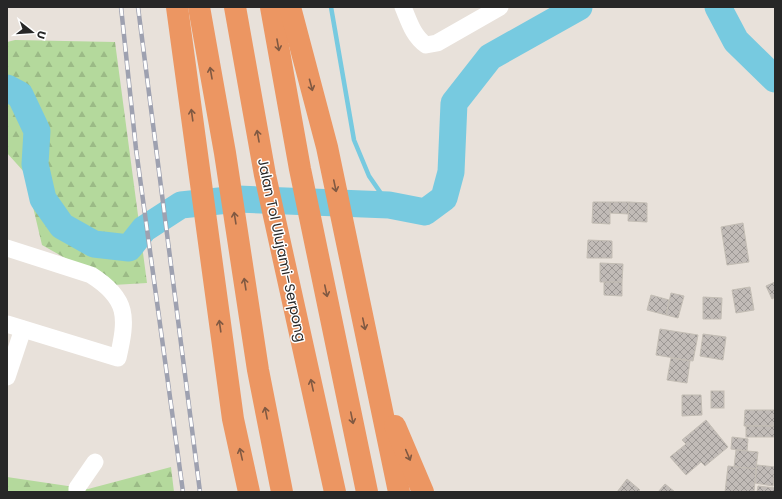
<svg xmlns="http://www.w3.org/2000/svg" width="782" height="499" font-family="Poppins,sans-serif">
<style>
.forest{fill:url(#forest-firs)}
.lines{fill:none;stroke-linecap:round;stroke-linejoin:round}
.stream{stroke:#77cae0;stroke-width:4.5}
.river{stroke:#77cae0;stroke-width:27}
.building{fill:url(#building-cross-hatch);stroke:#c3bdb4}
.minor{stroke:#fff;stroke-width:17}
.motorway{stroke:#ec9662;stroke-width:22}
.rail-casing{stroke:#9ea1b0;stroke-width:4.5}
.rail{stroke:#fff;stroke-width:3;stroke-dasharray:9;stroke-linecap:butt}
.oneway{stroke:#805942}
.labels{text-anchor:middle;stroke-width:3;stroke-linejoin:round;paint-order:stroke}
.street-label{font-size:14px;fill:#272727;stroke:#fff}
</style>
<defs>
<pattern id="forest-firs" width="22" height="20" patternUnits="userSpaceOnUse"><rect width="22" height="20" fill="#b4d99c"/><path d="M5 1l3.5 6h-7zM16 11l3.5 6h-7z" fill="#9bba86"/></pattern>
<pattern id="building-cross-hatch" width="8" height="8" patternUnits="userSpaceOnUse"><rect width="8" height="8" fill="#c1bbb7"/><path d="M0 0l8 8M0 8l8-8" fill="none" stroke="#9d9895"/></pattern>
</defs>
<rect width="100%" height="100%" fill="#e8e1da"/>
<!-- forest -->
<g class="forest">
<path d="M15,40L115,42L147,283L113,285L42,245L25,173L7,153V42Z"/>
<path d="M171,467L174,492H7V477L88,489Z"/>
</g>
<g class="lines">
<!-- stream -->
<path class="stream" d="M331,7L354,140L369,176L389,205"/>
<!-- river -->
<g class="river">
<path d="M718,7L736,41L775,79"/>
<path d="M7,88L20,95L37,131L35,164L43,199L62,226L94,244L129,248L144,229L181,205L238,199L389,205L425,212L444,198L451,172L454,103L490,57L579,7"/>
</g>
</g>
<!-- building -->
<g class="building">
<path d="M593,202H610V224L592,223Z"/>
<path d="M610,202H629V214L610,213Z"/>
<path d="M629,202L647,203V222L628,221Z"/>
<path d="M743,223L749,262L727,265L721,227Z"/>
<path d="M588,240L612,241V258H587Z"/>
<path d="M600,263L623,264L622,282H600Z"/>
<path d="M604,282H622V296L604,295Z"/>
<path d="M775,282V297L772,299L766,286Z"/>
<path d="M750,287L754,310L736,313L732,290Z"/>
<path d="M671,293L684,296L678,318L666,315Z"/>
<path d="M651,295L669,300L666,315L647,310Z"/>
<path d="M703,297L722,298L721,319H703Z"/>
<path d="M660,329L698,335L693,361L656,355Z"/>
<path d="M703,334L726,337L723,360L700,356Z"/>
<path d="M671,358L690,361L687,383L667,380Z"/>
<rect x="711" y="391" width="13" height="17"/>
<path d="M682,395H701L702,415L682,416Z"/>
<path d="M745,410H775V426H744Z"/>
<path d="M706,420L728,447L705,466L701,462L686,475L670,457L686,444L682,440Z"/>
<rect x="746" y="426" width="29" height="11"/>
<path d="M732,437L748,439L747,451L731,449Z"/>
<path d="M736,450L758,452L756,469L734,467Z"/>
<path d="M757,465L775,467L773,486L755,483Z"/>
<path d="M728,466L756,469L754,492H725Z"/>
<path d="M627,479L640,490L638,492H617Z"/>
<path d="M665,484L675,492H658Z"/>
<path d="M758,486L775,488V492H757Z"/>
</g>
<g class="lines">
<!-- minor -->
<g class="minor">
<path d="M403,7C409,21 413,36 426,45L437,43L500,7"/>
<path d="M7,248L91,275C129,299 127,318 118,358L7,324"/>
<path d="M7,377L23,329"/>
<path d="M77,492V488L95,462"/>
</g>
<!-- motorway -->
<g class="motorway">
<path d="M177,7L233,419L249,492"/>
<path d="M199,7L225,153L258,370L282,492"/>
<path d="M235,7L265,175L335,492"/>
<path d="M271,7L300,169L367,492"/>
<path d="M290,7L327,147L399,492"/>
<path d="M395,426L423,492"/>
</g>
<!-- rail casing -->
<g class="rail-casing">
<g id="rail">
<path d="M121,7L136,149L183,492"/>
<path d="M138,7L200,492"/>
</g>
</g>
<!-- rail -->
<use href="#rail" class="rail"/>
</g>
<!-- one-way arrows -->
<defs><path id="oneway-shaft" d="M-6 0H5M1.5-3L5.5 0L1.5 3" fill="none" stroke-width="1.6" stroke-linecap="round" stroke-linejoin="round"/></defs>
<g class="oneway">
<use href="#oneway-shaft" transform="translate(278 45) rotate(80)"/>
<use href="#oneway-shaft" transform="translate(211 73) rotate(-100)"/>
<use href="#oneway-shaft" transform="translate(311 85) rotate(75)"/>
<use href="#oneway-shaft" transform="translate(192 115) rotate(-98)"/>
<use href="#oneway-shaft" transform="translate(258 136) rotate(-100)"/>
<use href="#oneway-shaft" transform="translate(335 186) rotate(78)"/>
<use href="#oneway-shaft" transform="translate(235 218) rotate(-99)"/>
<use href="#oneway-shaft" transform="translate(245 284) rotate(-99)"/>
<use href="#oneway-shaft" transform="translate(326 291) rotate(78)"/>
<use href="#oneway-shaft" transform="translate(364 324) rotate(78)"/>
<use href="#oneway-shaft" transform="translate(220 326) rotate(-98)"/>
<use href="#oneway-shaft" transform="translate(312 385) rotate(-102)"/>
<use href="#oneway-shaft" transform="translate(266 413) rotate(-101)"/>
<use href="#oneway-shaft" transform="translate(352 418) rotate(78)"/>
<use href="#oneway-shaft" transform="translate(241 454) rotate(-103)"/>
<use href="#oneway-shaft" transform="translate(408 455) rotate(67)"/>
</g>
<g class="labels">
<!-- street labels -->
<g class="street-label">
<text transform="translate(282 250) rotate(78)" y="5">Jalan Tol Ulujami–Serpong</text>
</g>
</g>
<!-- border -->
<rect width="782" height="499" fill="none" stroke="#272727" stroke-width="16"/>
<!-- north arrow -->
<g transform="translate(32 32) rotate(107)" stroke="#ffffff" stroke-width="3" paint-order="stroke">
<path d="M0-3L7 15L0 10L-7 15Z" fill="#272727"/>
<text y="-6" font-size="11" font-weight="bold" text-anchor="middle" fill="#272727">U</text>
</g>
</svg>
